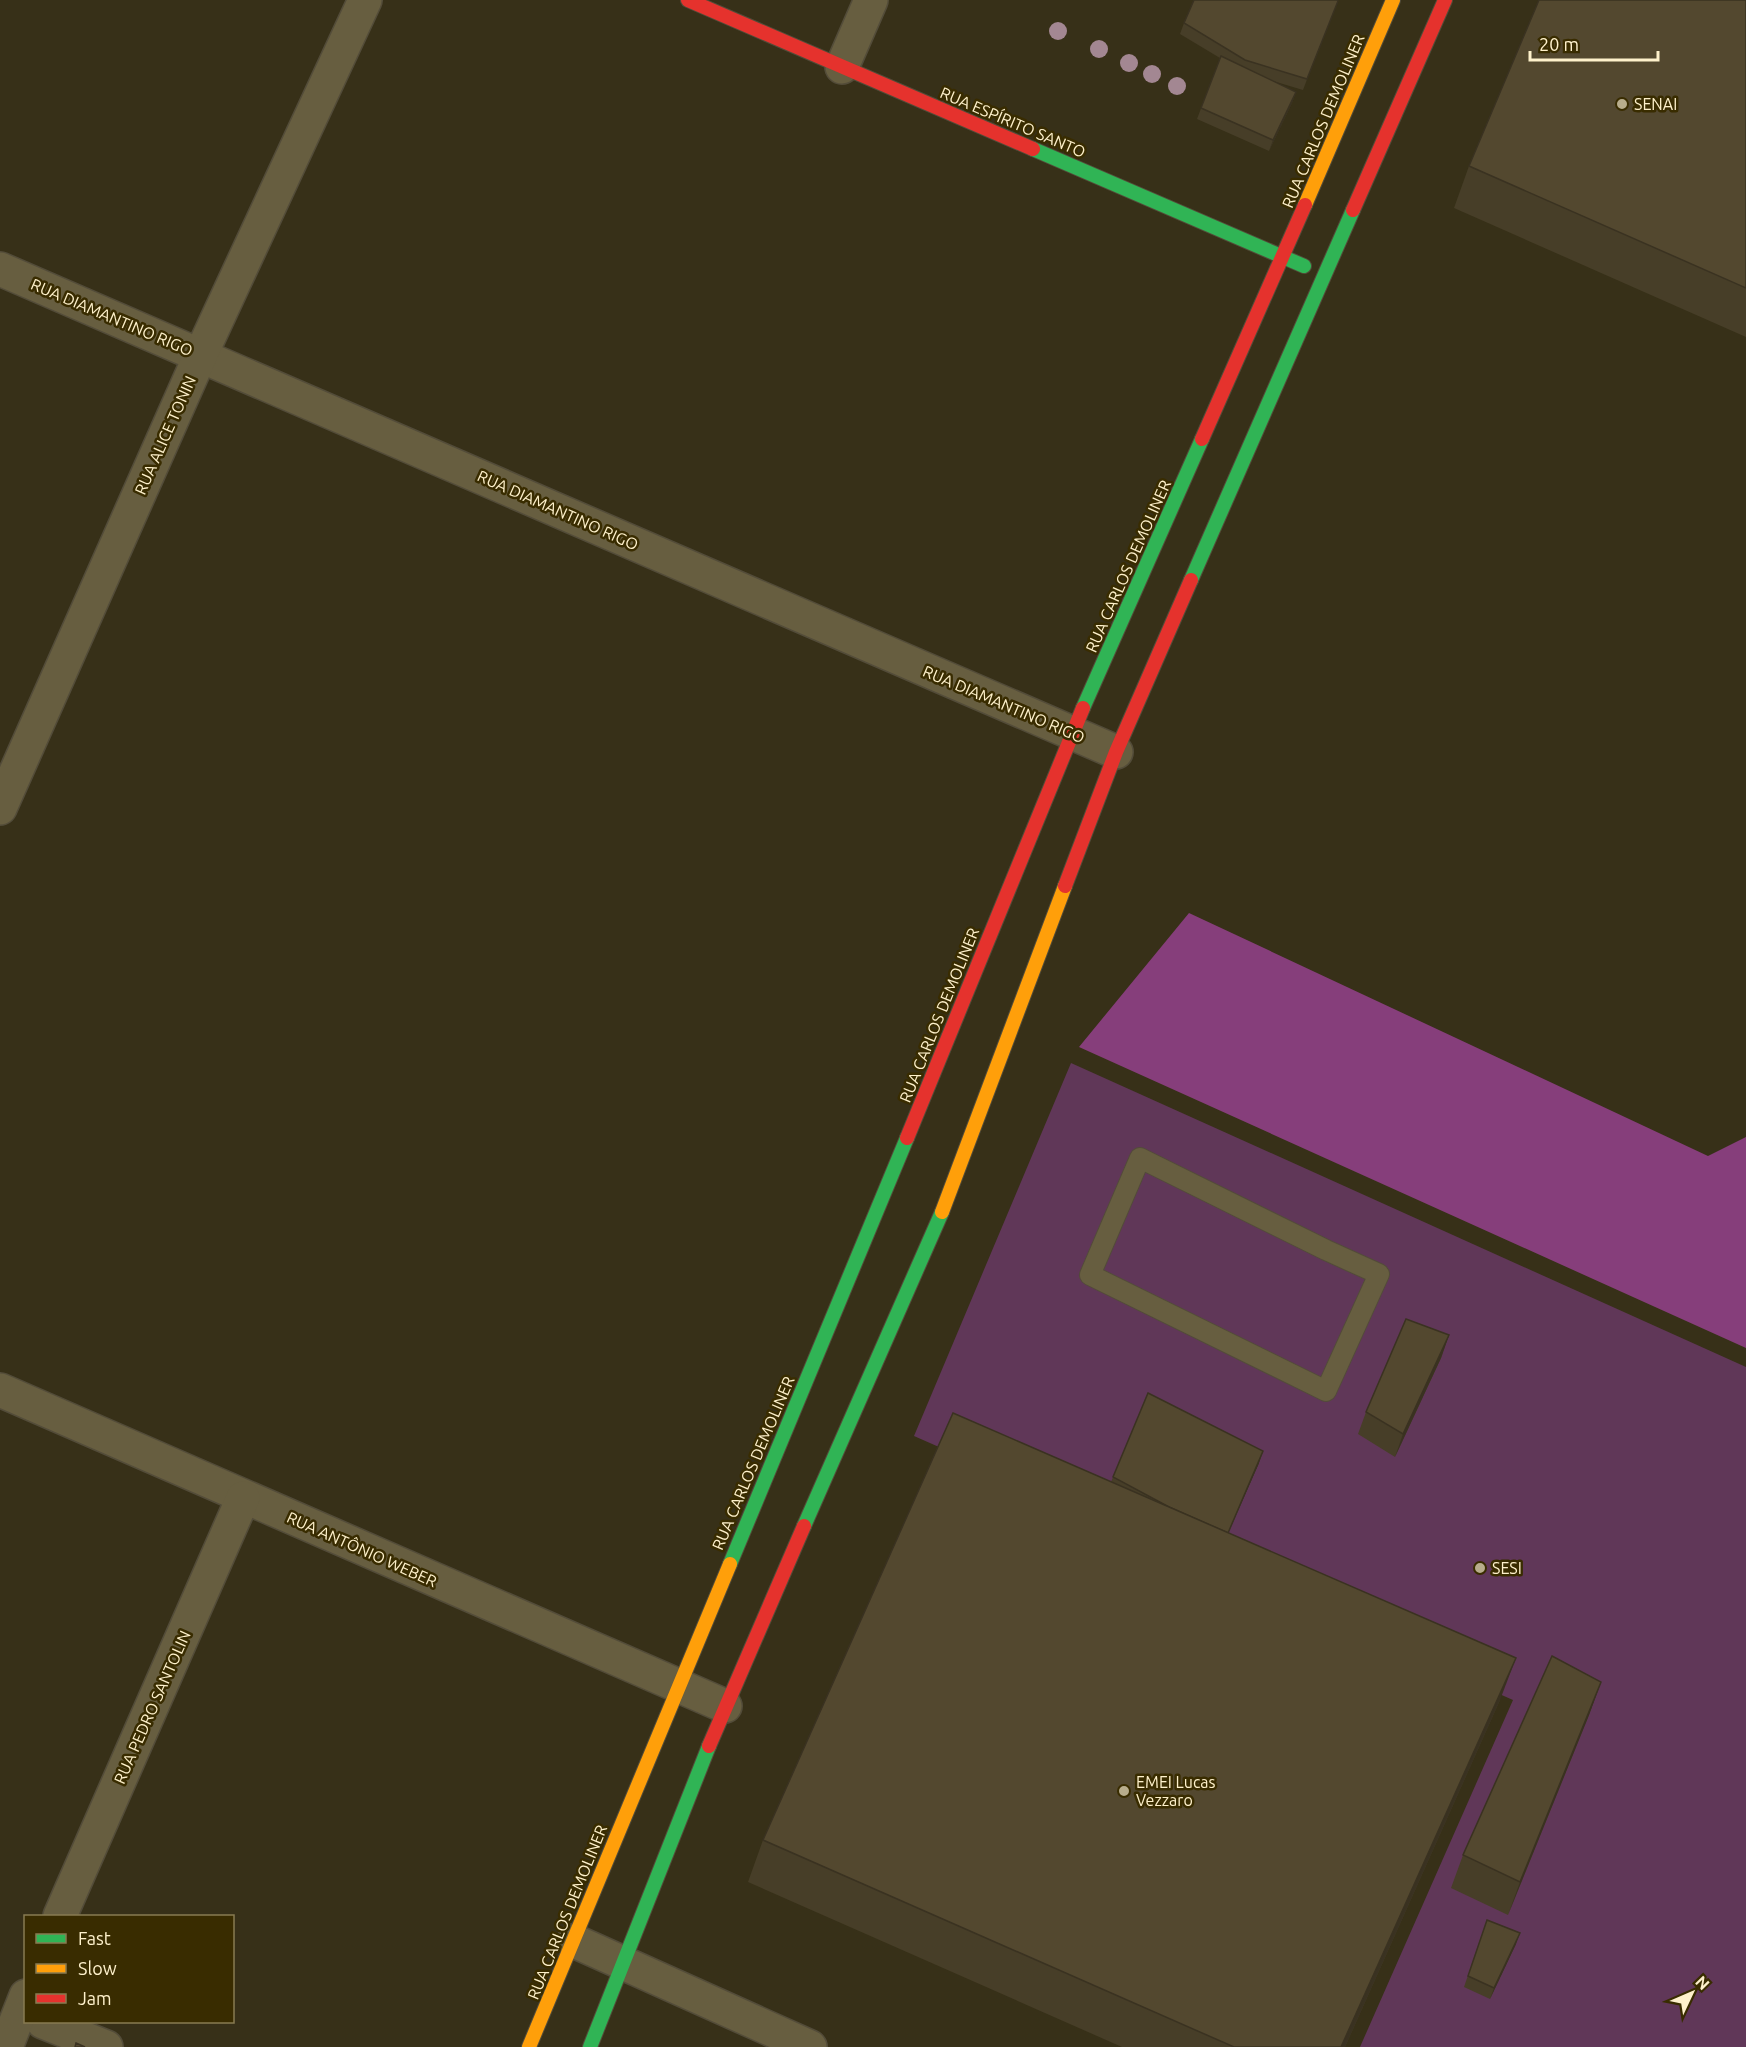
<svg xmlns="http://www.w3.org/2000/svg" width="1746" height="2047" font-family="Ubuntu,sans-serif">
<style>
.green{fill:#603758}
.forest{fill:#863e7b}
.lines{fill:none;stroke-linecap:round;stroke-linejoin:round}
.lane-casing{stroke:#534c39;stroke-width:22}
.street-casing{stroke:#534c39;stroke-width:36}
.fast-casing{stroke:#534c39;stroke-width:16}
.slow-casing{stroke:#534c39;stroke-width:16}
.jam-casing{stroke:#534c39;stroke-width:16}
.lane{stroke:#675e40;stroke-width:20}
.street{stroke:#675e40;stroke-width:33}
.fast{stroke:#30b455;stroke-width:14}
.slow{stroke:#ff9f0a;stroke-width:14}
.jam{stroke:#e5322d;stroke-width:14}
.tree{fill:#a38792}
.wall{fill:#473e28}
.shaded-wall{fill:#3a3221}
.building{fill:#53482f;stroke:#3a3221;stroke-width:1.5}
.poi-dot{fill:#b8ad8c;stroke:#392c00;stroke-width:2}
.labels{text-anchor:middle;stroke-width:5;stroke-linejoin:round;paint-order:stroke}
.poi-label{font-size:16px;fill:#fef1cb;stroke:#392c00;text-anchor:start}
.street-label{font-size:16px;fill:#fef1cb;stroke:#392c00}
</style>
<rect width="100%" height="100%" fill="#373018"/>
<!-- green -->
<path class="green" d="M1071,1063L1746,1367V2047H1360L1513,1700L914,1436Z"/>
<!-- forest -->
<path class="forest" d="M1189,913L1708,1156L1746,1137V1348L1079,1047Z"/>
<g class="lines">
<!-- lane casing -->
<g class="lane-casing">
<path id="lane" d="M1140,1158L1326,1250L1379,1274L1326,1391L1090,1275Z"/>
</g>
<!-- street casing -->
<g class="street-casing">
<g id="street">
<path d="M842,67L871,0"/>
<path d="M0,269L1116,752"/>
<path d="M0,808L201,354L365,0"/>
<path d="M0,1390L725,1706"/>
<path d="M60,1916L243,1498"/>
<path d="M574,1941L810,2047"/>
<path d="M43,2022L106,2047"/>
<path d="M6,2047L26,1996"/>
</g>
</g>
<!-- fast casing -->
<g class="fast-casing">
<g id="fast">
<path d="M1033,149L1304,266"/>
<path d="M1191,580L1353,210"/>
<path d="M1083,708L1202,439"/>
<path d="M804,1526L942,1212"/>
<path d="M730,1564L907,1138"/>
<path d="M590,2047L709,1746"/>
</g>
</g>
<!-- slow casing -->
<g class="slow-casing">
<g id="slow">
<path d="M1305,205L1393,0"/>
<path d="M942,1212L1065,886"/>
<path d="M529,2047L730,1564"/>
</g>
</g>
<!-- jam casing -->
<g class="jam-casing">
<g id="jam">
<path d="M688,0L1033,149"/>
<path d="M1353,210L1445,0"/>
<path d="M1202,439L1305,205"/>
<path d="M1065,886L1116,752L1191,580"/>
<path d="M907,1138L1083,708"/>
<path d="M709,1746L804,1526"/>
</g>
</g>
<!-- lane -->
<use href="#lane" class="lane"/>
<!-- street -->
<use href="#street" class="street"/>
<!-- fast -->
<use href="#fast" class="fast"/>
<!-- slow -->
<use href="#slow" class="slow"/>
<!-- jam -->
<use href="#jam" class="jam"/>
</g>
<!-- trees -->
<g class="tree">
<circle cx="1058" cy="31" r="9"/>
<circle cx="1099" cy="49" r="9"/>
<circle cx="1129" cy="63" r="9"/>
<circle cx="1152" cy="74" r="9"/>
<circle cx="1177" cy="86" r="9"/>
</g>
<!-- wall -->
<g class="wall">
<path d="M1337,0L1303,90L1273,81L1296,92L1292,103L1269,151L1197,119L1220,58L1180,34L1184,23Z"/>
<path d="M1746,0V337L1454,208L1469,166Z"/>
<path d="M1449,1335L1441,1358L1395,1457L1358,1434L1366,1412Z"/>
<path d="M1148,1393L1259,1463L1228,1533L1500,1700L1345,2047H1122L748,1882L763,1840L1111,1482Z"/>
<path d="M1601,1682L1589,1715L1508,1915L1451,1888L1463,1855Z"/>
<path d="M1487,1920L1516,1944L1490,1999L1464,1987Z"/>
</g>
<!-- shaded-wall -->
<g class="shaded-wall">
<path d="M1296,92L1292,103L1269,151L1273,140Z"/>
<path d="M1449,1335L1441,1358L1395,1457L1403,1434Z"/>
<path d="M1263,1451L1259,1463L1221,1549L1225,1538Z"/>
<path d="M1516,1658L1500,1700L1345,2047H1341Z"/>
<path d="M1601,1682L1589,1715L1508,1915L1520,1882Z"/>
<path d="M1520,1933L1516,1944L1490,1999L1494,1988Z"/>
</g>
<!-- building -->
<g class="building">
<path d="M1194,0H1337L1338,1L1307,79L1245,60L1184,23Z"/>
<path d="M1539,0H1746V288L1469,166Z"/>
<path d="M1221,56L1296,92L1273,140L1201,108Z"/>
<path d="M1406,1319L1449,1335L1403,1434L1366,1412Z"/>
<path d="M1148,1393L1263,1451L1228,1533L1169,1507L1113,1477Z"/>
<path d="M953,1413L1516,1658L1341,2047H1234L763,1840Z"/>
<path d="M1552,1656L1601,1682L1520,1882L1463,1855Z"/>
<path d="M1487,1920L1520,1933L1494,1988L1468,1976Z"/>
<path d="M76,2043L85,2047H75Z"/>
</g>
<!-- markers -->
<g class="poi-dot">
<circle cx="1622" cy="104" r="6"/>
<circle cx="1480" cy="1568" r="6"/>
<circle cx="1124" cy="1791" r="6"/>
</g>
<g class="labels">
<!-- poi labels -->
<g class="poi-label">
<text x="1634" y="110">SENAI</text>
<text x="1492" y="1574">SESI</text>
<text x="1136" y="1788">EMEI Lucas<tspan x="1136" dy="18">Vezzaro</tspan></text>
</g>
<!-- street labels -->
<g class="street-label">
<text transform="translate(1323 121) rotate(-67)" y="6">RUA CARLOS DEMOLINER</text>
<text transform="translate(1013 122) rotate(23)" y="6">RUA ESPÍRITO SANTO</text>
<text transform="translate(112 317) rotate(23)" y="6">RUA DIAMANTINO RIGO</text>
<text transform="translate(165 435) rotate(-66)" y="6">RUA ALICE TONIN</text>
<text transform="translate(558 510) rotate(24)" y="6">RUA DIAMANTINO RIGO</text>
<text transform="translate(1128 566) rotate(-66)" y="6">RUA CARLOS DEMOLINER</text>
<text transform="translate(1004 704) rotate(23)" y="6">RUA DIAMANTINO RIGO</text>
<text transform="translate(939 1015) rotate(-68)" y="6">RUA CARLOS DEMOLINER</text>
<text transform="translate(753 1463) rotate(-67)" y="6">RUA CARLOS DEMOLINER</text>
<text transform="translate(362 1549) rotate(24)" y="6">RUA ANTÔNIO WEBER</text>
<text transform="translate(152 1707) rotate(-66)" y="6">RUA PEDRO SANTOLIN</text>
<text transform="translate(567 1912) rotate(-68)" y="6">RUA CARLOS DEMOLINER</text>
</g>
</g>
<!-- legend -->
<rect x="24" y="1915" width="210" height="108" fill="#392c00" stroke="#887b51" stroke-width="1.5"/>
<rect x="36" y="1934" width="30" height="9" fill="#30b455" stroke="#887b51" stroke-width="1.5"/>
<text x="78" y="1945" font-size="18" fill="#fef1cb">Fast</text>
<rect x="36" y="1964" width="30" height="9" fill="#ff9f0a" stroke="#887b51" stroke-width="1.5"/>
<text x="78" y="1975" font-size="18" fill="#fef1cb">Slow</text>
<rect x="36" y="1994" width="30" height="9" fill="#e5322d" stroke="#887b51" stroke-width="1.5"/>
<text x="78" y="2005" font-size="18" fill="#fef1cb">Jam</text>
<!-- north arrow -->
<g transform="translate(1692 1993) rotate(46)" stroke="#392c00" stroke-width="4.5" paint-order="stroke">
<path d="M0-4.5L10 22L0 15L-10 22Z" fill="#fef1cb"/>
<text y="-9" font-size="16" font-weight="bold" text-anchor="middle" fill="#fef1cb">N</text>
</g>
<!-- scale -->
<path d="M1530 51v9h128v-9" fill="none" stroke="#fef1cb" stroke-width="3"/>
<text x="1539" y="51" font-size="18" fill="#fef1cb" stroke="#392c00" stroke-width="4.5" paint-order="stroke">20 m</text>
</svg>
